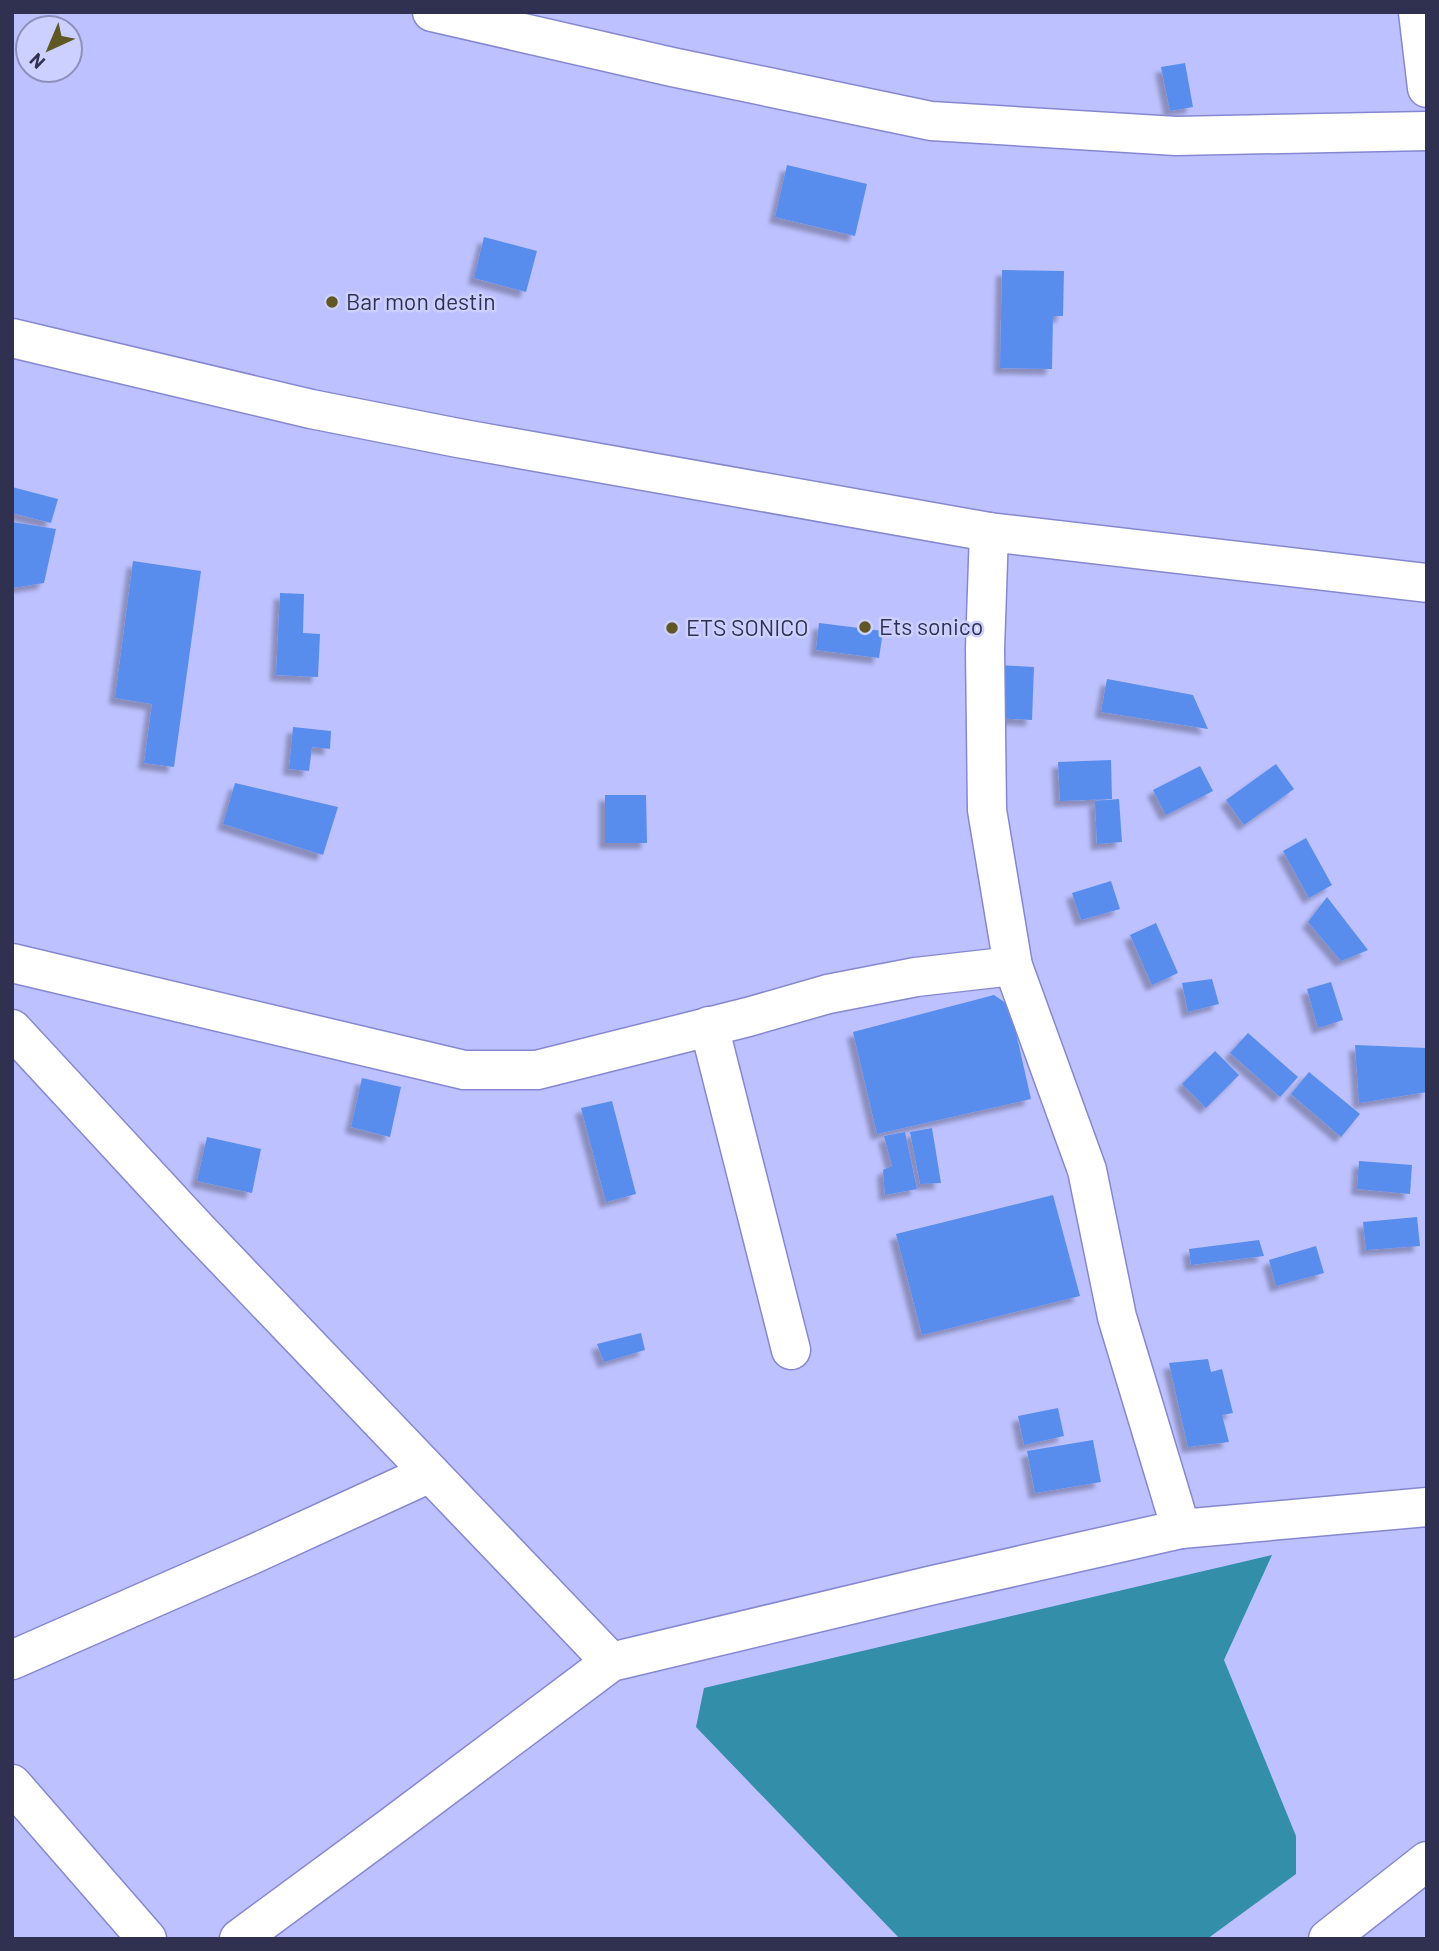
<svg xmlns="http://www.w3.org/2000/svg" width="1439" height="1951" font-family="Barlow,sans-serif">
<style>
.water{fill:#328ea9}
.building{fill:#588dee;filter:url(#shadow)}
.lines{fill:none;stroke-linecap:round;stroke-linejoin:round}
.minor-casing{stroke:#8588d1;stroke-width:41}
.tertiary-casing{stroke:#8588d1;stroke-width:41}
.minor{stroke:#fff;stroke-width:38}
.tertiary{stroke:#fff;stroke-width:38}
.poi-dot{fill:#5f5724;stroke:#ccd0ff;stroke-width:2.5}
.labels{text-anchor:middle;stroke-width:5;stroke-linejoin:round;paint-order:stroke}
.poi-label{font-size:23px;fill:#303150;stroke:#ccd0ff;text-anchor:start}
</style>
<defs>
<filter id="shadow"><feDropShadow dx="-6" dy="6" stdDeviation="2" flood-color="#0004"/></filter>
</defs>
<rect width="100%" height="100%" fill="#bdc1ff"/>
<!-- water -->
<path class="water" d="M1272,1555L1224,1660L1296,1836V1874L1207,1939H900L696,1727L704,1688Z"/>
<!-- building -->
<g class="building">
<path d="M1185,63L1193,107L1170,111L1161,67Z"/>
<path d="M787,165L867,184L855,236L775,217Z"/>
<path d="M484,237L537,251L526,292L474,278Z"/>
<path d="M1002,270L1064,271L1063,316H1053L1052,369L1000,368Z"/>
<path d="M12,487L58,499L51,523L12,513Z"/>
<path d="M12,522L56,529L44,583L12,588Z"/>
<path d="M133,561L201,571L174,767L144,763L152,704L115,698Z"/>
<path d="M280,593L304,594L303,633L320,634L318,677L276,675Z"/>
<path d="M819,623L883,631L879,658L816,650Z"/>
<path d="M997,665L1034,667L1032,720L995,718Z"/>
<path d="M1107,679L1193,695L1208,729L1101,712Z"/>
<path d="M293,727L331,731L330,749L312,747L309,771L289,769Z"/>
<path d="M1111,760L1112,799L1060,801L1058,762Z"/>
<path d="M1276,764L1294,789L1244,825L1226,800Z"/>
<path d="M1200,766L1213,791L1166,815L1153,790Z"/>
<path d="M235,783L338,807L323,855L223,824Z"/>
<path d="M605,795H646L647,843H605Z"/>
<path d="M1119,799L1122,842L1097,844L1095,801Z"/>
<path d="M1306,838L1332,885L1309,898L1283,851Z"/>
<path d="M1111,881L1120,909L1081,920L1072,893Z"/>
<path d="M1327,897L1368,950L1341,961L1308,922Z"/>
<path d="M1156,923L1178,973L1152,985L1130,935Z"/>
<path d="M1212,979L1219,1004L1188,1012L1182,983Z"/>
<path d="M1331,982L1343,1020L1318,1028L1307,989Z"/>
<path d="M994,995L1010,1006L1031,1099L877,1134L853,1032Z"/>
<path d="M1248,1033L1298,1077L1280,1097L1230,1053Z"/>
<path d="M1355,1045L1427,1048V1092L1359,1103Z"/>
<path d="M1215,1051L1239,1075L1206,1108L1182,1084Z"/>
<path d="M1309,1072L1360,1114L1341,1137L1291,1094Z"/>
<path d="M362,1078L401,1087L390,1137L351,1127Z"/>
<path d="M612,1101L636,1194L606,1202L581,1108Z"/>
<path d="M932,1128L941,1183L920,1184L910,1132Z"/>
<path d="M905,1132L917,1189L885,1195L883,1170L892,1166L884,1136Z"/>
<path d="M207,1137L261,1149L252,1193L197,1181Z"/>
<path d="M1359,1161L1412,1165L1410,1194L1357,1189Z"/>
<path d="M1053,1195L1080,1296L922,1335L896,1234Z"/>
<path d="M1417,1217L1420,1246L1366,1250L1363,1222Z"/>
<path d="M1259,1240L1264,1256L1191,1265L1189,1249Z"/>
<path d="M1316,1246L1324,1273L1276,1286L1269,1260Z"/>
<path d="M641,1333L645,1350L604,1362L597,1344Z"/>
<path d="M1208,1359L1211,1372L1222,1369L1233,1413L1222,1415L1229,1442L1188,1447L1169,1363Z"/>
<path d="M1058,1408L1064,1436L1024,1445L1018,1416Z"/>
<path d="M1093,1440L1101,1482L1035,1493L1027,1451Z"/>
</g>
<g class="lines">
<!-- minor casing -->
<g class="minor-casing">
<g id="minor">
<path d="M432,12L672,67L931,121L1176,136L1427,131"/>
<path d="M1418,12L1427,88"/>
<path d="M989,532L985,649L987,810L1013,966L1087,1170L1117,1317L1181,1529"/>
<path d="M12,963L464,1070H537L748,1017L828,994L916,977L1013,966"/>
<path d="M709,1026L791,1350"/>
<path d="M12,1029L197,1229L611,1662"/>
<path d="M12,1660L249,1556L430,1473"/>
<path d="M12,1784L147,1939"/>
<path d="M239,1939L391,1827L611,1662L929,1586L1181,1529L1427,1507"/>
<path d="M1328,1939L1427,1861"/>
</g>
</g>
<!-- tertiary casing -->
<g class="tertiary-casing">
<path id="tertiary" d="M12,338L311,409L458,438L989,532L1427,583"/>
</g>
<!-- minor -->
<use href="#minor" class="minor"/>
<!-- tertiary -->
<use href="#tertiary" class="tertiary"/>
</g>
<!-- markers -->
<g class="poi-dot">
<circle cx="332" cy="302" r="7"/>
<circle cx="865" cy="627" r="7"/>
<circle cx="672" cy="628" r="7"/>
</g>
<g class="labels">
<!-- poi labels -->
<g class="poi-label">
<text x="346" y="310">Bar mon destin</text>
<text x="879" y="635">Ets sonico</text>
<text x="686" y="636">ETS SONICO</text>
</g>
</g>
<!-- border -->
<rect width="1439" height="1951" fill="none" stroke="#303150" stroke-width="28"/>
<!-- north arrow -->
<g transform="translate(49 49) rotate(224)"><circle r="33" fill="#ccd0ff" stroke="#8e90b9" stroke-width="2"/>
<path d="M0-5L12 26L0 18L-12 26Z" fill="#5f5724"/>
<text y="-10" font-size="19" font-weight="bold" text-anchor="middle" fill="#303150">N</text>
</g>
</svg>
